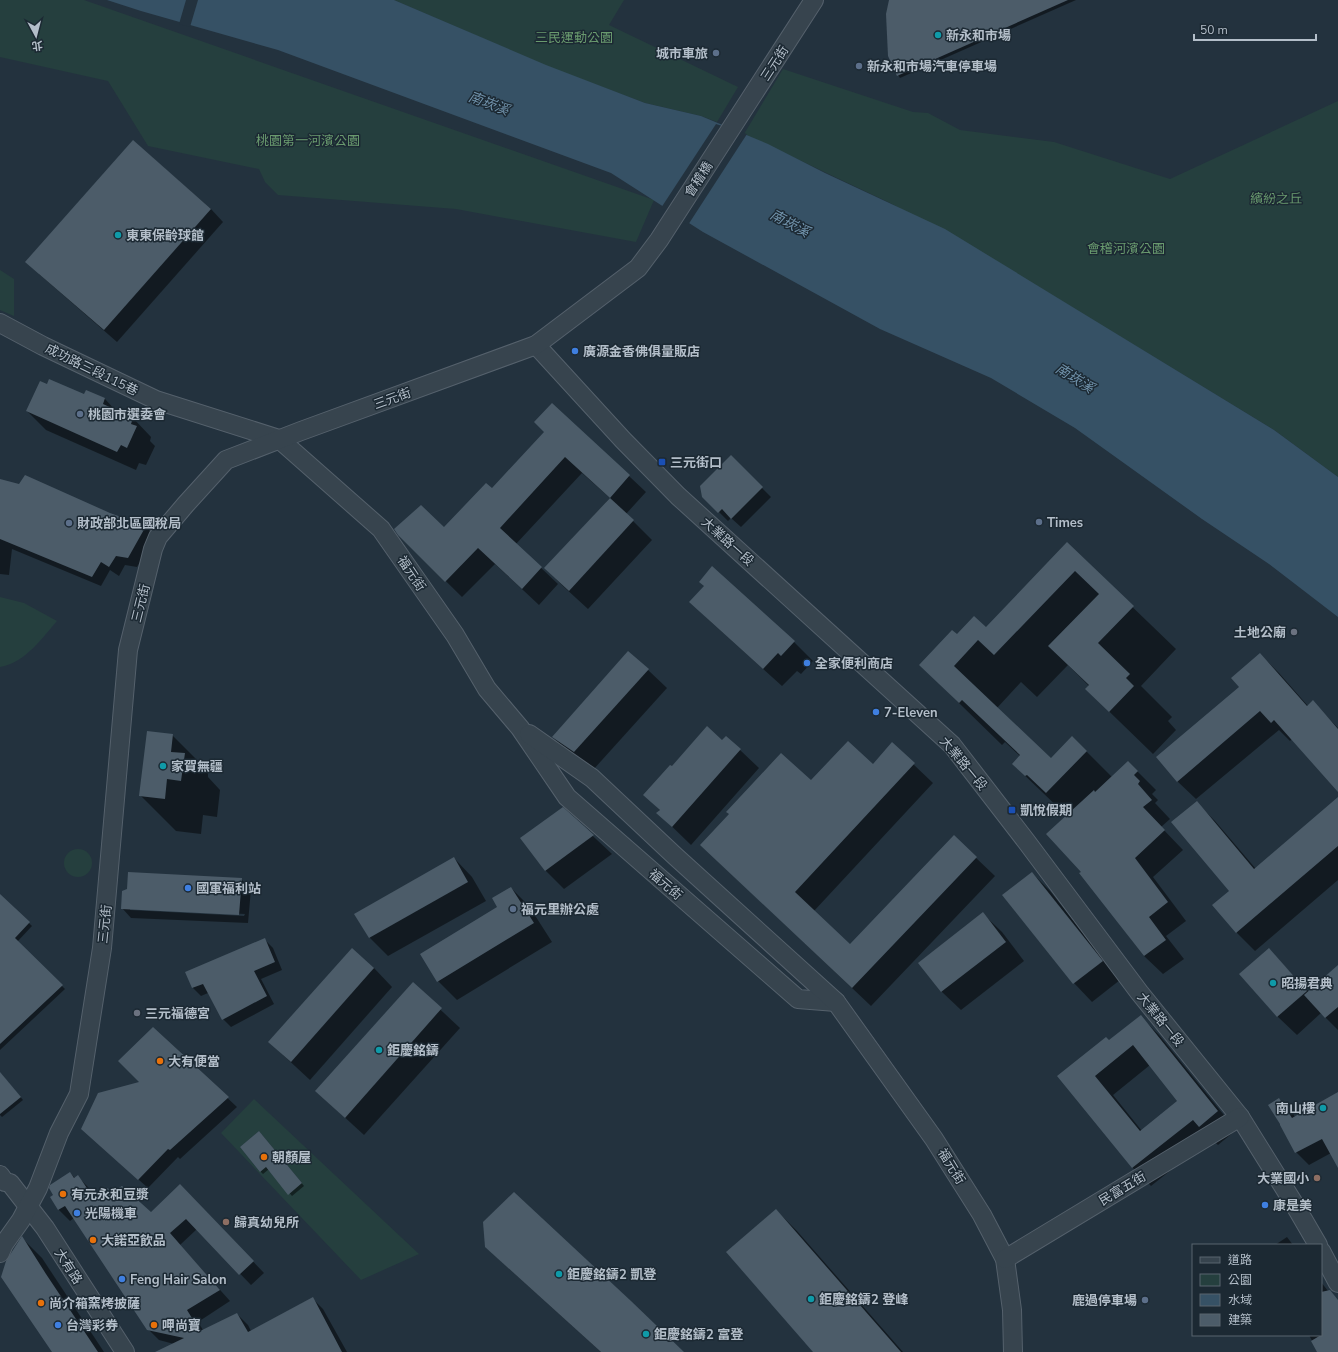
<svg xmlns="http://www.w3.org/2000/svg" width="1338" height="1352" font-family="'Nunito Sans','Noto Sans TC',sans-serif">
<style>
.green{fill:#253f3e;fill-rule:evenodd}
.water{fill:#365165}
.pier{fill:#23323e}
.shadow{fill:#0007;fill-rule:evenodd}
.building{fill:#4c5c69;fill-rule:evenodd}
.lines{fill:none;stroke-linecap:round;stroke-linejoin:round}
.street-casing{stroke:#55616c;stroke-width:20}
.street{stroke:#37444e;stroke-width:18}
.culture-dot{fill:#0f9aa8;stroke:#1c2933;stroke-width:1.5}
.service-dot{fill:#5c6f8a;stroke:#1c2933;stroke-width:1.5}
.shop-dot{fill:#3f7fe0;stroke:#1c2933;stroke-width:1.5}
.transit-dot{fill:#1a4fb4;stroke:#1c2933;stroke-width:1.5}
.worship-dot{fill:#6b7280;stroke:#1c2933;stroke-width:1.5}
.food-dot{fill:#e8710a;stroke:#1c2933;stroke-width:1.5}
.education-dot{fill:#8d6e63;stroke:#1c2933;stroke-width:1.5}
.labels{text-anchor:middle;stroke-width:3;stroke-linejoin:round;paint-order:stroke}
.poi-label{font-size:13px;font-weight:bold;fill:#b3bec9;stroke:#1c2933;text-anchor:start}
.park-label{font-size:13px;fill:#699a6e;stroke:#1c2933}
.street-label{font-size:13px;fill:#b3bec9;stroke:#1c2933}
.water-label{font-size:14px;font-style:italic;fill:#7294ad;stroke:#1c2933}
</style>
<rect width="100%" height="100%" fill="#23323e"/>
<!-- green -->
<g class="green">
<path d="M0,0H84L654,200L636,242L456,209L278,195L265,182L259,169L148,146L108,81L0,57Z"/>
<path d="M394,0H624L609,25L738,87L717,122L701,116L645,103L546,66Z"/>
<path d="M783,69L913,112L928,113L960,130L1054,142L1170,179L1338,101V477L1274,430L1037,286L890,203L744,134Z"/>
<path d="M0,270L14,279V316L0,310Z"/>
<path d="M0,597L24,603L57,621C42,638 25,663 0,667Z"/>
<circle cx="78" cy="863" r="14"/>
<path d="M254,1099L419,1254L361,1280L221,1133ZM259,1131L302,1183L288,1194L266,1167L259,1171L240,1147Z"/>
</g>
<!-- water -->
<path class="water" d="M107,0H394L546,65L645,103L701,116L768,144L825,173L945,229L1274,430L1338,477V617L1269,564L1202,519L1075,428L991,378L880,329L703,232L611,173L278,50L141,11Z"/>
<!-- pier -->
<g class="pier">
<path d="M186,0H198L190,27L179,24Z"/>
<path d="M716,124L747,134L688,225L661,208Z"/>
</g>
<!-- shadow -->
<g class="shadow">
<path d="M890,0H1076L900,78L898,75Z"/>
<path d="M133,141L211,209L223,222L117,342L39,274Z"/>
<path d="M86,391L105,399L117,412L133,418L151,437L150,441L155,446L146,465L139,463L136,470L46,430L27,411L84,396Z"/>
<path d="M552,404L646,492L626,514L652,540L588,609L564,587L545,568L610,498L582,473L516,544L558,584L539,605L495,564L462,597L398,534L444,528L492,490L545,432Z"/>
<path d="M731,457L771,497L741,527L731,518L728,521L703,496Z"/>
<path d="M0,481L110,514L146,527L155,536L137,567L125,565L119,576L110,570L101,586L12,549L9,575L0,574Z"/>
<path d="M1067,544L1176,649L1141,686L1172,717L1168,721L1176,730L1153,754L1086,689L1089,686L1068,665L1037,697L1021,682L997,708L1051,759L1086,751L1112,777L1128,762L1156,790L1152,794L1158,800L1155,803L1170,819L1161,827L1183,850L1153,877L1186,921L1166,936L1184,959L1163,974L1144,956L1081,873L1082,872L1067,816L1013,764L1020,756L1005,742L1002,745L920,665L957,635L986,628Z"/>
<path d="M713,568L794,642L813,661L801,674L797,671L782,686L709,620L691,602L705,586Z"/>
<path d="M1260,654L1279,673L1308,706L1313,702L1338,728V790L1292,739L1290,741L1279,730L1196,799L1177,781L1241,687Z"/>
<path d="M648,670L667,688L593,770L571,755L553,737Z"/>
<path d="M172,735L208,771V777L220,790L217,817L203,815L201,834L176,831L140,795Z"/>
<path d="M722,741L740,750L759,768L691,845L658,813L660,810L645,795Z"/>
<path d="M892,744L933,783L814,911L850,945L954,837L995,876L871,1006L720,863L811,782L873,765Z"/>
<path d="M1338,799V880L1255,951L1236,932L1230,891L1196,802L1215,821L1256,869Z"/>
<path d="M563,808L612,854L564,889L545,870Z"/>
<path d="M454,858L472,877L486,901L388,956L370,938L356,914Z"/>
<path d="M1032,873L1050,891L1120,980L1092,1002L1074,983Z"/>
<path d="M241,879L251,889L248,923L131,918L122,908ZM130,908L245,914L244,916L130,910Z"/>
<path d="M511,888L529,906L552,942L457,1000L438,981L499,907Z"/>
<path d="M0,895L32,926L17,942L65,989L0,1050Z"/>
<path d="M983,914L1002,932L1024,961L961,1010L942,992L920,963Z"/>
<path d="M265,940L273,948L282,970L261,979L274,1004L231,1027L223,1019L208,993L201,996L193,988L187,972Z"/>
<path d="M1269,950L1309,992L1338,967V1030L1321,1013L1297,1035L1278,1017L1241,975Z"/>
<path d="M374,968L392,987L310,1080L269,1042Z"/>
<path d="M413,984L460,1028L364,1135L316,1091Z"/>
<path d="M1141,1017L1159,1035L1236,1130L1218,1145L1211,1138L1151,1186L1133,1168L1059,1076L1110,1041ZM1150,1065L1179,1101L1142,1131L1113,1095Z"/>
<path d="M153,1028L237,1107L180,1159L178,1157L148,1188L92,1138L141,1082Z"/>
<path d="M0,1073L23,1100L2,1117L0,1115Z"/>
<path d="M1338,1093V1166L1331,1153L1309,1165L1296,1152L1279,1099L1292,1111L1295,1117Z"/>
<path d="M262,1135L304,1186L292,1196L269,1169L263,1174L260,1171Z"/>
<path d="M70,1173L75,1178L78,1177L89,1188L95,1197L107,1189L112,1193L151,1213L191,1196L264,1273L251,1285L197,1229L180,1245L230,1301L198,1322L203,1330L237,1314L248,1325L251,1331L312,1298L323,1309L347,1352H164L174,1344L159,1340L148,1329L74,1218L70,1221L59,1210L51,1197L55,1195Z"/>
<path d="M776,1210L797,1231L903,1352H814Z"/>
<path d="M1287,1237L1293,1245H1275Z"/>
<path d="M22,1238L42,1258L104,1352H53Z"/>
<path d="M486,1247L683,1352H601L505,1265Z"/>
<path d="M1321,1282L1328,1291H1330L1338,1301V1352H1318L1309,1335H1321Z"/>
</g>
<!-- building -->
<g class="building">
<path d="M889,0H1068L897,76L888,56L886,14Z"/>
<path d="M133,140L211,209L104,330L25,262Z"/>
<path d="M49,379L84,394L86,390L105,398L103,404L133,418L131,424L137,426L127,448L121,445L117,452L26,411L40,381L47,384Z"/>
<path d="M552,403L630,475L610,498L565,457L500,528L542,567L522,589L478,548L445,582L398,535L394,529L421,505L444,527L486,483L492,488L544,432L534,422Z"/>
<path d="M731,455L763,487L731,519L722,509L718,513L702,497L700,486Z"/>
<path d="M25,475L110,513L146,526L128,558L116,556L109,567L101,562L92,577L0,539V479L19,484Z"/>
<path d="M610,498L634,520L569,591L544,568Z"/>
<path d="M1067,542L1134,606L1098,643L1130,674L1126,678L1134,686L1109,712L1085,689L1089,685L1048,646L1099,594L1075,571L994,655L978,640L954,666L1051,758L1072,736L1087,751L1046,793L1027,775L1025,776L1012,764L1020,755L962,700L959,703L919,665L952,630L957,634L974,616L986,627Z"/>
<path d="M712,566L795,641L781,656L778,653L763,669L689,602L704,586L699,582Z"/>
<path d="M628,651L649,669L574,752L552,737Z"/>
<path d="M1260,653L1307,706L1313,700L1338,729V792L1274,720L1271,723L1260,711L1177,782L1156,757L1239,687L1231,678Z"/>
<path d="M707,726L722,740L726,736L741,749L672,827L656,813L660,810L643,795L670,765L672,766Z"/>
<path d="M147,731L173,734L171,752L185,753L181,781L167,779L165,799L139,796Z"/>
<path d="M848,741L873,764L892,742L915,763L795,892L850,944L954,835L977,857L852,988L700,845L729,814L726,812L781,753L811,780Z"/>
<path d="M1128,761L1138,771L1134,775L1140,781L1138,784L1152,800L1143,807L1165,830L1135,858L1168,902L1149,917L1166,940L1144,956L1079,873L1081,872L1046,834L1094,790L1095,792Z"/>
<path d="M1338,797V846L1236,933L1212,905L1229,891L1171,822L1197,801L1254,869Z"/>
<path d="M563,807L594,835L545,871L520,838Z"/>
<path d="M454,857L468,882L369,938L354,914Z"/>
<path d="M128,872L242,878L239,915L121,909L122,891L127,889Z"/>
<path d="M1032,872L1103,961L1073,984L1002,895Z"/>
<path d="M511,887L534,923L437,982L420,954L497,907L492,898Z"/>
<path d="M0,894L30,922L15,938L63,985L0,1044Z"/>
<path d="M983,912L1006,942L941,992L918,963Z"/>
<path d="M265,938L275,962L254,971L267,996L222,1020L203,984L192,988L185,972Z"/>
<path d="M352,948L374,968L291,1062L268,1042Z"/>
<path d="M1269,948L1307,991L1277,1017L1239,974Z"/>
<path d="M1338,965V1007L1325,1018L1304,995Z"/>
<path d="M413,982L442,1008L345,1118L315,1091Z"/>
<path d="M1141,1015L1218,1111L1199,1127L1193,1120L1132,1168L1057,1076L1106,1037L1109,1040ZM1133,1045L1177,1101L1140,1131L1095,1076Z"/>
<path d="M153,1027L229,1097L170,1150L168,1149L138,1180L81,1129L98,1093L139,1082L118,1061Z"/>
<path d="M0,1072L21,1097L0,1114Z"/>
<path d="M1338,1092V1168L1322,1139L1295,1153L1280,1125V1124L1268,1105L1279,1098L1292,1118Z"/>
<path d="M259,1131L302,1183L288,1195L266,1167L260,1172L240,1147Z"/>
<path d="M70,1172L74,1178L78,1175L93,1197L108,1188L110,1193L122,1186L151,1212L180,1184L254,1261L239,1275L186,1219L170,1233L220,1290L187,1310L200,1331L237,1313L248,1332L313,1297L342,1352H155L184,1338L147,1330L65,1206L58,1210L50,1197L53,1195L49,1188L50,1185Z"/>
<path d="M514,1192L631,1301L684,1352H601L485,1247L483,1222Z"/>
<path d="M776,1209L901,1352H813L726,1252Z"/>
<path d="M22,1236L46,1274L98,1352H52L1,1277L6,1261Z"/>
<path d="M1330,1290L1338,1300V1352H1317L1311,1341L1321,1335V1292Z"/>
</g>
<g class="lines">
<!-- street casing -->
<g class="street-casing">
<g id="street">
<path d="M0,323L43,346L156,400L279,439L381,529L455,635L487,689L520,728L567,797L798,999L836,1002"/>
<path d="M536,345L623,440L678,496L952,745L1026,841L1139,992L1240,1117L1293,1202L1318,1245"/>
<path d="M529,734L592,778L675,856L836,1002L934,1139L982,1215L1005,1259L1012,1310L1013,1352"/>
<path d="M0,1175L5,1182L10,1183L45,1228L125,1352"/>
<path d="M1321,1251L1338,1283"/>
<path d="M0,1253L4,1244L21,1220L38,1188L59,1133L79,1094L102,948L128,650L153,549L158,537L186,504L226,460L301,431L536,345L638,268L659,240L814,0"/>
<path d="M1005,1259L1240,1117"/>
</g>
</g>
<!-- street -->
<use href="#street" class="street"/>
</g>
<!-- markers -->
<g class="culture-dot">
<circle cx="938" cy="35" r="4"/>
<circle cx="118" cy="235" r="4"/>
<circle cx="163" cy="766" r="4"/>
<circle cx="1273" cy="983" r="4"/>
<circle cx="379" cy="1050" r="4"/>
<circle cx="1323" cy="1108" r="4"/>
<circle cx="559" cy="1274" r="4"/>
<circle cx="811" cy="1299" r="4"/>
<circle cx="646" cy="1334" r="4"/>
</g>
<g class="service-dot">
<circle cx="716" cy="53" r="4"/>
<circle cx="859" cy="66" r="4"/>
<circle cx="80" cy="414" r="4"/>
<circle cx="1039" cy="522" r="4"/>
<circle cx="69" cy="523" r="4"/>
<circle cx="513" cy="909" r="4"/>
<circle cx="1145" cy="1300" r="4"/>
</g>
<g class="shop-dot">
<circle cx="575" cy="351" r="4"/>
<circle cx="807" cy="663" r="4"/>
<circle cx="876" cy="712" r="4"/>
<circle cx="188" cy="888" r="4"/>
<circle cx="1265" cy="1205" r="4"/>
<circle cx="77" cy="1213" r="4"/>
<circle cx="122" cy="1279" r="4"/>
<circle cx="58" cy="1325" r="4"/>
</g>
<g class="transit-dot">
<rect x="658" y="458" width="8" height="8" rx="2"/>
<rect x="1008" y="806" width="8" height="8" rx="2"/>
</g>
<g class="worship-dot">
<circle cx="1294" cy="632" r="4"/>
<circle cx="137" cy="1013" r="4"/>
</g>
<g class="food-dot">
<circle cx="160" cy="1061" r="4"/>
<circle cx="264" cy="1157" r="4"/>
<circle cx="63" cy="1194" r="4"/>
<circle cx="93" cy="1240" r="4"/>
<circle cx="41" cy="1303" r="4"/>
<circle cx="154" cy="1325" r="4"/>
</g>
<g class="education-dot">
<circle cx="1317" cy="1178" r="4"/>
<circle cx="226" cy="1222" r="4"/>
</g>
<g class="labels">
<!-- poi labels -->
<g class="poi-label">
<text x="946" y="40">新永和市場</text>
<text x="708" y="58" text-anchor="end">城市車旅</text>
<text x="867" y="71">新永和市場汽車停車場</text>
<text x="126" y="240">東東保齡球館</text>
<text x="583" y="356">廣源金香佛俱量販店</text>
<text x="88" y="419">桃園市選委會</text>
<text x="670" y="467">三元街口</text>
<text x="1047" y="527">Times</text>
<text x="77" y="528">財政部北區國稅局</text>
<text x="1286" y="637" text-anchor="end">土地公廟</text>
<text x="815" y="668">全家便利商店</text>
<text x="884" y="717">7-Eleven</text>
<text x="171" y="771">家賀無疆</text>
<text x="1020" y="815">凱悅假期</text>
<text x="196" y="893">國軍福利站</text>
<text x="521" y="914">福元里辦公處</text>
<text x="1281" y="988">昭揚君典</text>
<text x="145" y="1018">三元福德宮</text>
<text x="387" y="1055">鉅慶銘鑄</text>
<text x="168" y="1066">大有便當</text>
<text x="1315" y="1113" text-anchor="end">南山樓</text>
<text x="272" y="1162">朝顏屋</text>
<text x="1309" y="1183" text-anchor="end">大業國小</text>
<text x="71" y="1199">有元永和豆漿</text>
<text x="1273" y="1210">康是美</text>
<text x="85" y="1218">光陽機車</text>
<text x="234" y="1227">歸真幼兒所</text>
<text x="101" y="1245">大諾亞飲品</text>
<text x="567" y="1279">鉅慶銘鑄2 凱登</text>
<text x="130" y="1284">Feng Hair Salon</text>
<text x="819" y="1304">鉅慶銘鑄2 登峰</text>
<text x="1137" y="1305" text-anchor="end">鹿過停車場</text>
<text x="49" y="1308">尚介箱窯烤披薩</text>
<text x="66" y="1330">台灣彩券</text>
<text x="162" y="1330">呷尚寶</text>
<text x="654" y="1339">鉅慶銘鑄2 富登</text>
</g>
<!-- park labels -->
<g class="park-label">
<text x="574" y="42">三民運動公園</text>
<text x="308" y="145">桃園第一河濱公園</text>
<text x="1276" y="203">繽紛之丘</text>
<text x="1126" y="253">會稽河濱公園</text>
</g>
<!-- street labels -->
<g class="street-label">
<text transform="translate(774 63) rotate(-57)" y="5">三元街</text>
<text transform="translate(698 179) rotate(-57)" y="5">會稽橋</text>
<text transform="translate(92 369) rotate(26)" y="5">成功路三段115巷</text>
<text transform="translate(392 398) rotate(-20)" y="5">三元街</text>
<text transform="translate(728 541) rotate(42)" y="5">大業路一段</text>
<text transform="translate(412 573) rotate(56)" y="5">福元街</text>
<text transform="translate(140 603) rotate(-76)" y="5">三元街</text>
<text transform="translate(964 763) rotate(50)" y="5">大業路一段</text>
<text transform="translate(666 884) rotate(41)" y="5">福元街</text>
<text transform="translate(104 924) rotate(-84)" y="5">三元街</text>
<text transform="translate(1161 1019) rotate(51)" y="5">大業路一段</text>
<text transform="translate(952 1166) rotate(58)" y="5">福元街</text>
<text transform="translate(1122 1188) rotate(-31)" y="5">民富五街</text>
<text transform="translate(69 1266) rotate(57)" y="5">大有路</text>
</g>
<!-- water labels -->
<g class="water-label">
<text transform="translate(489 103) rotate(21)" y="5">南崁溪</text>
<text transform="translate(790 223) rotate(28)" y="5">南崁溪</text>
<text transform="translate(1075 378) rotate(32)" y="5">南崁溪</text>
</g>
</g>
<!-- legend -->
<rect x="1192" y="1244" width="130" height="92" fill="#1c2933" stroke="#58656f"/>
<rect x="1200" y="1257" width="20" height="6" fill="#37444e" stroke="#58656f"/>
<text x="1228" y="1264" font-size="12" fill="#b3bec9">道路</text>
<rect x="1200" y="1274" width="20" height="12" fill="#253f3e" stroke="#58656f"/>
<text x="1228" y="1284" font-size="12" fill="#b3bec9">公園</text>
<rect x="1200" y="1294" width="20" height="12" fill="#365165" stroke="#58656f"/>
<text x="1228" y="1304" font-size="12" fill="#b3bec9">水域</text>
<rect x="1200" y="1314" width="20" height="12" fill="#4c5c69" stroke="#58656f"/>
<text x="1228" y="1324" font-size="12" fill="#b3bec9">建築</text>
<!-- north arrow -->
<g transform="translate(36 36) rotate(173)" stroke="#1c2933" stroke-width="3" paint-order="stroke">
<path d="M0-3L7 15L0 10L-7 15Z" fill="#b3bec9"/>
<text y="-6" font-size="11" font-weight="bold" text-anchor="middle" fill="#b3bec9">北</text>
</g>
<!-- scale -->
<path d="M1194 34v6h122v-6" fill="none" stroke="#b3bec9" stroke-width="2"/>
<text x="1200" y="34" font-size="12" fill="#b3bec9" stroke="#1c2933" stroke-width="3" paint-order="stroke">50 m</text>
</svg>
